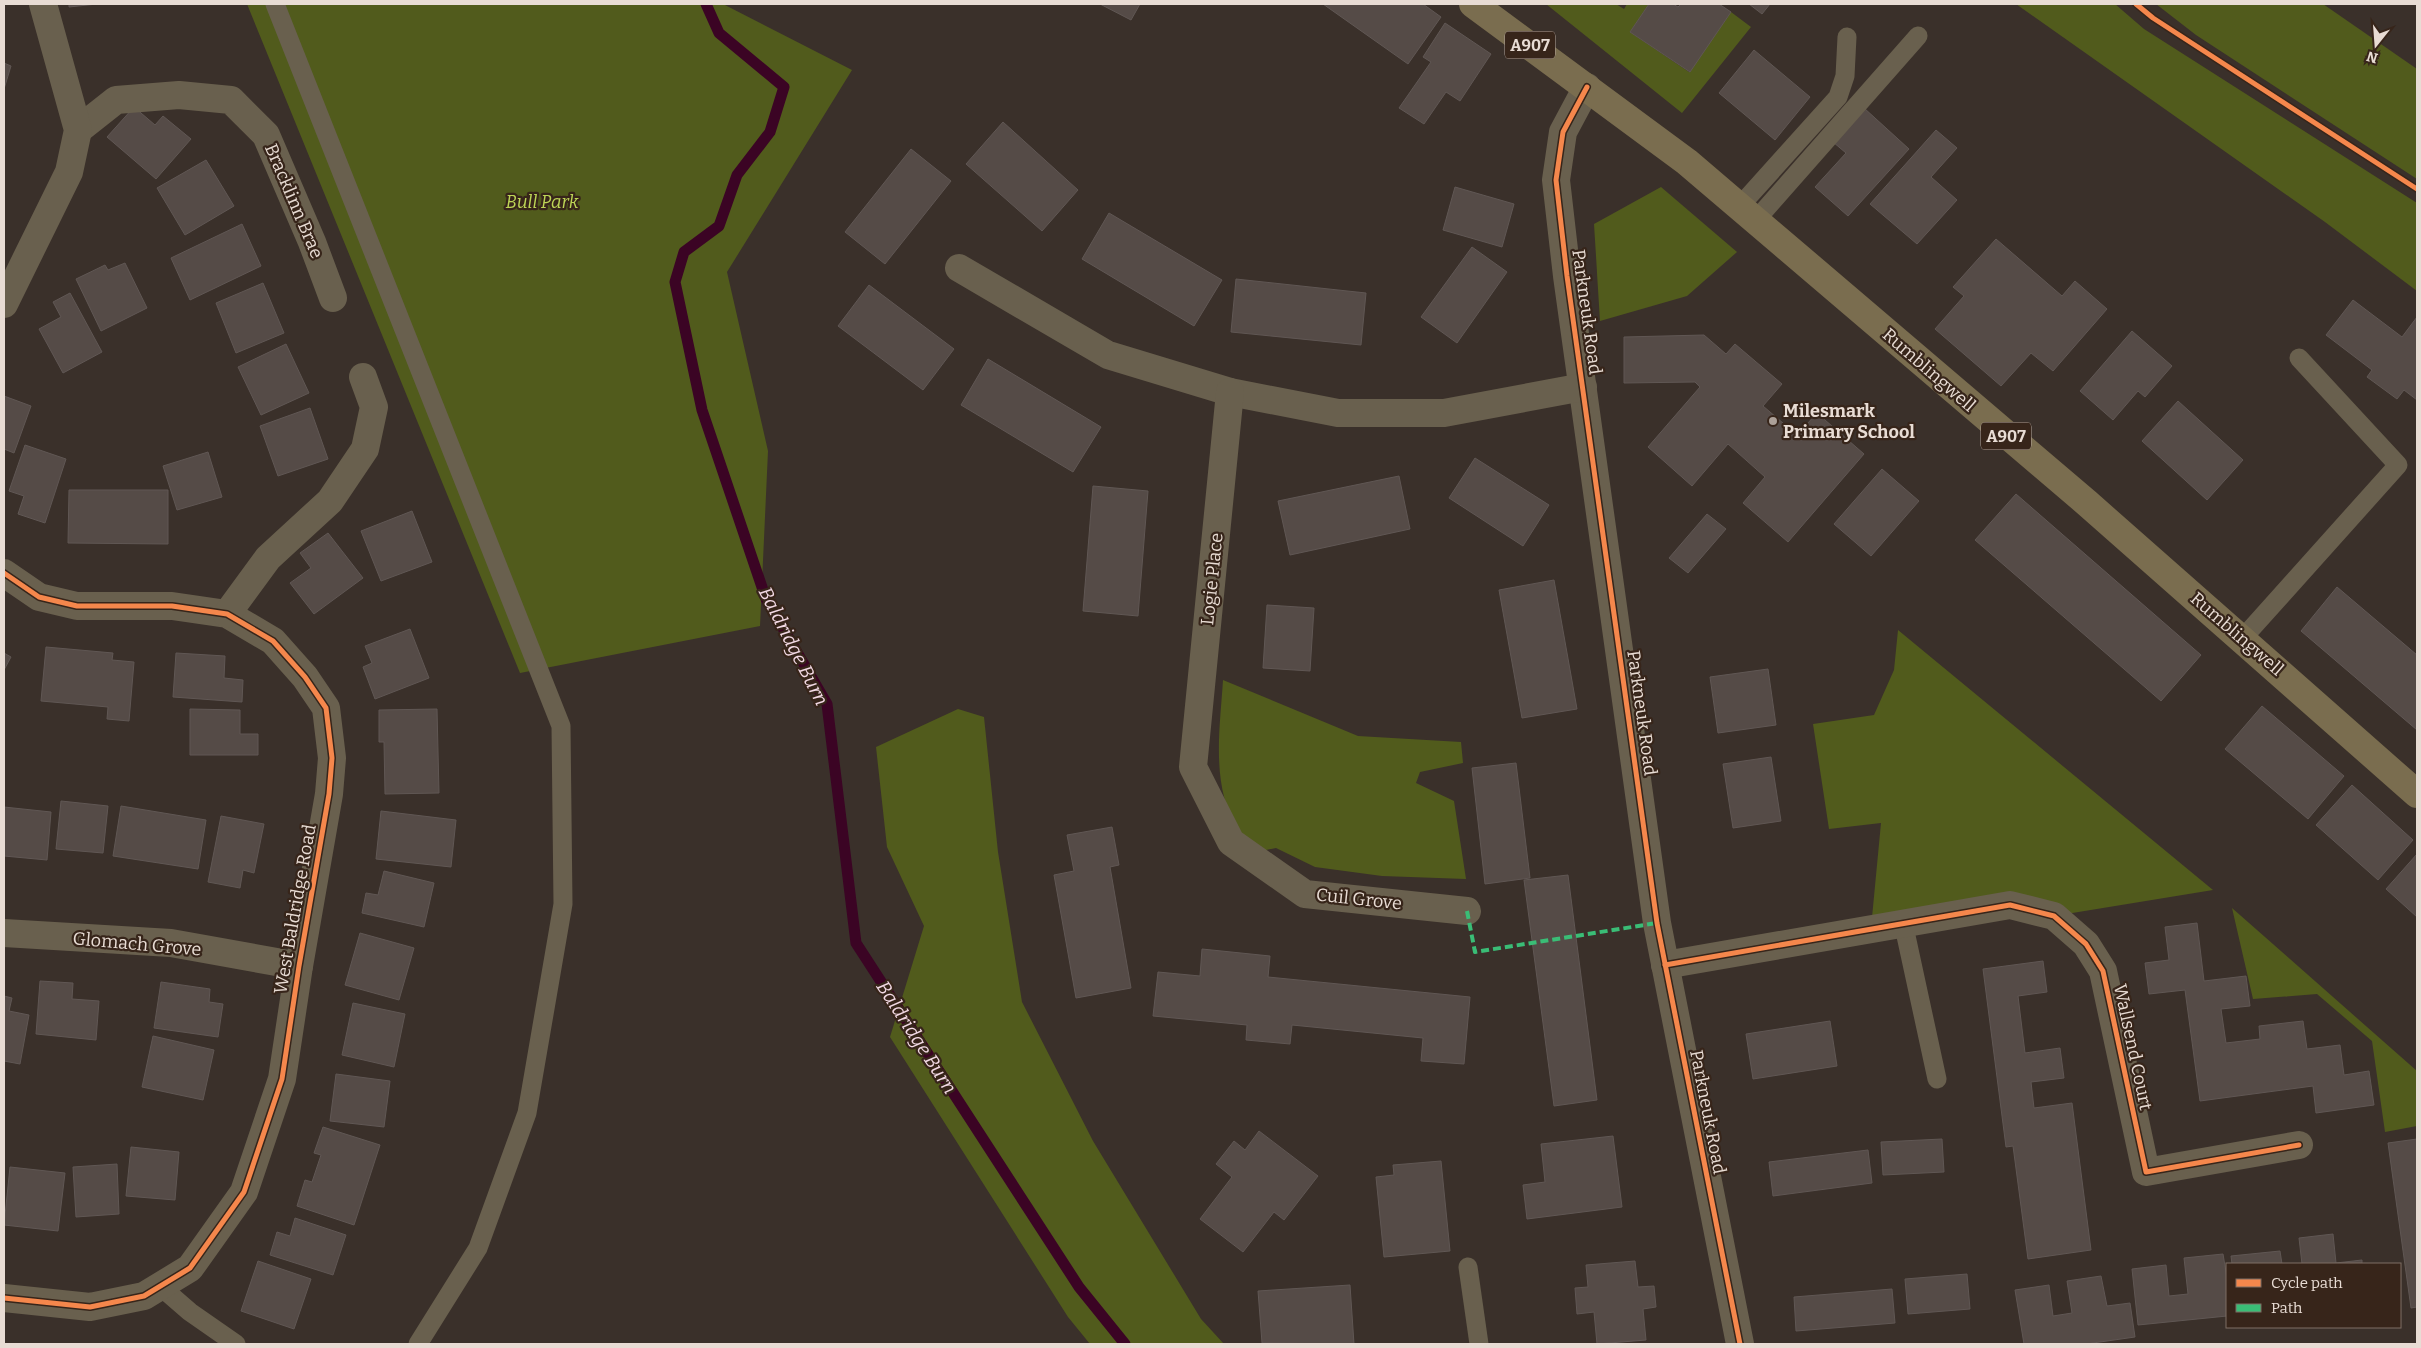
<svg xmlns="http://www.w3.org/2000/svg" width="2421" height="1348" font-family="Bitter,serif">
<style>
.green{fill:#515b1c}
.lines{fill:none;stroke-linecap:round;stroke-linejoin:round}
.stream{stroke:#3b0424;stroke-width:11}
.building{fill:#554b47;stroke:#605754}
.service{stroke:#69604e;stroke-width:19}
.minor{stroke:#69604e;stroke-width:28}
.primary{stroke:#7a6d4f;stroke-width:28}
.quiet{stroke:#3abd76;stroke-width:4;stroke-dasharray:8 4;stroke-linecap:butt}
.cycleway-casing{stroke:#37251a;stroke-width:8}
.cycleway{stroke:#f5874c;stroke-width:5}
.poi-dot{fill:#aba098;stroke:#37251a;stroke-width:2}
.labels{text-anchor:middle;stroke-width:4.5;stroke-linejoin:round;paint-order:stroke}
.shield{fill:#37251a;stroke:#b3a59c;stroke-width:1}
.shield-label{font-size:16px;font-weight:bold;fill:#e8dcd4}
.street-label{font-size:18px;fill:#e8dcd4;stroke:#37251a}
.park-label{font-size:18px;font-style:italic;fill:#bdd556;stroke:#37251a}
.poi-label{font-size:18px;font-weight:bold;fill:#e8dcd4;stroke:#37251a;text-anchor:start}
.water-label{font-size:19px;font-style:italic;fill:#f3dae5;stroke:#37251a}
</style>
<rect width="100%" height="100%" fill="#3a302a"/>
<!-- green -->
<g class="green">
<path d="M247,4H723L852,70L727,272L768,451L760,626L520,673Z"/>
<path d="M1546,4H1616L1624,9L1627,4H1649L1630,32L1689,72L1731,12L1751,27L1682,113Z"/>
<path d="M2016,4H2115L2144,29L2417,203V291L2325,222Z"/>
<path d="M2156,4H2323L2417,69V179L2196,35Z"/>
<path d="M1661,187L1737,252L1687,296L1600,321L1594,224Z"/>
<path d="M1898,630L2213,890L2054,916L1871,928L1881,823L1829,829L1813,724L1874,715L1894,670Z"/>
<path d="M1223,680L1358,736L1461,742L1463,763L1420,772L1416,783L1454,801L1466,879L1382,876L1315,867L1276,848L1256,852C1251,846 1244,839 1239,832C1210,786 1220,730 1223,680Z"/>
<path d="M958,709L984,717L998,852L1022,1002L1093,1141L1201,1319L1224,1344H1090L1068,1317L890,1037L924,926L887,847L876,747Z"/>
<path d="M2232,908L2417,1071V1126L2385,1132L2372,1041L2317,994L2253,999Z"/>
</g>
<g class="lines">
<!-- stream -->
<path class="stream" d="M706,4L719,33L784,87L770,132L737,175L719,226L684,252L675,282L702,410L766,599L827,704L856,943L1079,1287L1125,1344"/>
</g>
<!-- building -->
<g class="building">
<path d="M69,4H97L69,7Z"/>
<path d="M1100,4H1140L1131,20Z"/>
<path d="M1323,4H1423L1441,17L1408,64Z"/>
<path d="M1649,4H1673L1678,7L1681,4H1719L1731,12L1690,72L1630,32Z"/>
<path d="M1749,4H1770L1762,14Z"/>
<path d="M1445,23L1491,54L1460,101L1446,92L1424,124L1399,108L1431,62L1423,57Z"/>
<path d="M1754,50L1810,97L1775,140L1719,93Z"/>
<path d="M4,63L11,66L4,89Z"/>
<path d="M134,107L155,125L163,116L191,139L156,179L107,137Z"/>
<path d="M1864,108L1909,149L1848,216L1815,187L1846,153L1833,142Z"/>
<path d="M1003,122L1078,190L1042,231L966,164Z"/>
<path d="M1936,130L1957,148L1931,177L1957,200L1917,244L1870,204Z"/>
<path d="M911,149L951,181L885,264L845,232Z"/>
<path d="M206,160L234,206L185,235L157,188Z"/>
<path d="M1455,187L1514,204L1502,247L1443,230Z"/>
<path d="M1109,213L1222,280L1194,326L1082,259Z"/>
<path d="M242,224L261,266L190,300L171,258Z"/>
<path d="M1996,239L2062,296L2075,281L2107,309L2053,371L2031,353L2001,386L1935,329L1964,296L1953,287Z"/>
<path d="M1472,247L1507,272L1457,343L1421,317Z"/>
<path d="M125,263L147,308L101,331L76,279L105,265L108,270Z"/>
<path d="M1236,279L1366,293L1361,345L1231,332Z"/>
<path d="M263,283L284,333L236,353L216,303Z"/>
<path d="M869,285L954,349L923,390L838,326Z"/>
<path d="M70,293L102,352L63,373L39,329L61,317L53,302Z"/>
<path d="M2353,300L2402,337L2417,317V400L2404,390L2397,399L2367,377L2372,370L2326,335Z"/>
<path d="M2132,331L2172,366L2145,397L2138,391L2113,420L2080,391Z"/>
<path d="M1704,335L1726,354L1735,344L1782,384L1763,406L1797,435L1817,413L1864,454L1788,542L1743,503L1765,477L1728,444L1692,486L1648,447L1700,387L1695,382L1624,383V337Z"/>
<path d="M286,344L309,393L261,415L238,367Z"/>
<path d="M988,359L1101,427L1073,472L961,405Z"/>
<path d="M4,396L31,406L14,453L4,449Z"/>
<path d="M2178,401L2243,460L2207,500L2142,441Z"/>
<path d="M310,408L328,459L278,476L260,426Z"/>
<path d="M25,445L66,459L45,523L18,514L24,496L9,491Z"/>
<path d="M208,452L222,497L177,510L163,466Z"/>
<path d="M1475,458L1549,505L1523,546L1449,498Z"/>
<path d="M1882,469L1919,501L1871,556L1834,524Z"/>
<path d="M1399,476L1410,529L1290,555L1278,501Z"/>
<path d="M1093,486L1148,491L1138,616L1083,611Z"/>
<path d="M69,490H168V544L68,543Z"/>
<path d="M2016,494L2201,655L2161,701L1975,540Z"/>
<path d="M412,511L432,562L381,581L361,531Z"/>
<path d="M1707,514L1726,529L1688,573L1669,558Z"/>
<path d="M328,533L363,578L314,614L290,583L311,568L300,553Z"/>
<path d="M1554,580L1577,709L1522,718L1499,590Z"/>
<path d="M2337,587L2417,655V730L2301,631Z"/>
<path d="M1267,605L1314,608L1310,671L1263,668Z"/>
<path d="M410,629L429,678L375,699L363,667L372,663L365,646Z"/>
<path d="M46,647L113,653L112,660L134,662L129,721L107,719L108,707L41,701Z"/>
<path d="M4,653L11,657L4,670Z"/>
<path d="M176,653L225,656L224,678L243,680L242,702L173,697Z"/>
<path d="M1768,669L1776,725L1718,733L1710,677Z"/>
<path d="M2262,706L2344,776L2308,819L2225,749Z"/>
<path d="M190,709L240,710V734H258V755H190Z"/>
<path d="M437,709L439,793L385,794L384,742H379V710Z"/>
<path d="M1771,757L1781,821L1733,828L1723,764Z"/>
<path d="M1516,763L1530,878L1485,884L1472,768Z"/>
<path d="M2352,785L2413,840L2378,880L2316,825Z"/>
<path d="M61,801L108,806L103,853L56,849Z"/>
<path d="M121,806L206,820L198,869L113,856Z"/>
<path d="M4,807L51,812L47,860L4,856Z"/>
<path d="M381,811L456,820L451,867L376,859Z"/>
<path d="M221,816L264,824L254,873L243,870L240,888L208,882Z"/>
<path d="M1112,827L1119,865L1110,867L1131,988L1076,998L1054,875L1074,871L1067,835Z"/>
<path d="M2417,854V917L2386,889Z"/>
<path d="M384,871L434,883L424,927L362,913L366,893L378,895Z"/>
<path d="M1568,875L1597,1100L1554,1106L1524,880Z"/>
<path d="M2197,923L2204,981L2246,976L2250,1006L2221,1009L2226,1043L2260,1039L2259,1026L2303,1021L2307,1049L2340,1045L2344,1075L2369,1071L2374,1105L2316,1113L2313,1086L2200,1101L2185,990L2149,994L2145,963L2169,960L2165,927Z"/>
<path d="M360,933L414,948L399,1000L345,985Z"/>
<path d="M1202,949L1270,956L1268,977L1470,997L1464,1064L1421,1061L1423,1038L1292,1025L1290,1044L1246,1040L1247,1025L1153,1016L1158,972L1200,976Z"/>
<path d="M2043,961L2047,992L2018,996L2025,1053L2060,1048L2064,1078L2031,1082L2034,1108L2072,1103L2091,1250L2028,1259L2013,1146L2006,1147L1983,969Z"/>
<path d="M40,981L73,983L72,999L99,1001L96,1040L36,1034Z"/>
<path d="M161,982L210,989L209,1002L223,1004L218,1037L154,1028Z"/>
<path d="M4,996L12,998L9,1011L29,1015L20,1064L4,1061Z"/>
<path d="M353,1003L405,1014L394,1067L342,1055Z"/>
<path d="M1830,1021L1837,1066L1753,1079L1746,1034Z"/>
<path d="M153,1036L214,1050L203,1100L142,1087Z"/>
<path d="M336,1074L390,1081L384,1127L330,1121Z"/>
<path d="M323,1127L380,1145L354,1225L297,1206L305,1180L312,1182L321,1155L314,1153Z"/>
<path d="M1259,1131L1318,1176L1284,1220L1274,1212L1243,1252L1200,1219L1232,1177L1216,1164L1234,1141L1245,1150Z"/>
<path d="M1613,1136L1622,1207L1527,1219L1523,1185L1545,1182L1541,1144Z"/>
<path d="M1942,1139L1944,1172L1883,1175L1881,1142Z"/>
<path d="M2417,1139V1307L2411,1308L2388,1143Z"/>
<path d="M131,1147L179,1152L175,1200L126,1196Z"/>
<path d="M1868,1150L1872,1183L1773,1196L1769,1162Z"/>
<path d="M1441,1161L1450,1251L1384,1257L1376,1177L1394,1175L1393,1165Z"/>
<path d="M117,1164L119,1214L76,1217L73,1167Z"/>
<path d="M10,1167L65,1173L58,1231L4,1225Z"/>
<path d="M295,1218L346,1235L333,1275L270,1255L277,1232L290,1236Z"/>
<path d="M2333,1234L2336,1263L2362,1260V1264H2302L2299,1238Z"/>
<path d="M2280,1251L2282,1264H2232L2231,1256Z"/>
<path d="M2223,1254L2227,1278V1316L2138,1325L2132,1269L2166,1265L2169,1296L2188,1294L2184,1258Z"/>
<path d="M258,1261L311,1279L294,1329L241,1311Z"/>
<path d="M1635,1261L1638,1287L1654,1286L1656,1307L1643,1309L1646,1340L1597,1344L1594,1312L1577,1314L1575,1288L1588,1287L1586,1265Z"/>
<path d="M1967,1274L1970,1309L1908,1314L1905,1279Z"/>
<path d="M2101,1276L2107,1306L2130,1303L2135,1337L2086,1344H2024L2015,1290L2049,1285L2053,1316L2072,1313L2067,1281Z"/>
<path d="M1350,1285L1354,1344L1262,1343L1258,1291Z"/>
<path d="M1892,1289L1895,1323L1796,1331L1794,1297Z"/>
</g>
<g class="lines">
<!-- service -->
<g class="service">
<path d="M275,4L561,726L563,904L527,1113L478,1248L418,1344"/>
<path d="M1739,207L1838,97L1845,76L1847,37"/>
<path d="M1755,221L1918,36"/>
<path d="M2242,639L2398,465L2299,358"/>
<path d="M1903,922L1937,1079"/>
<path d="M1468,1267L1479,1344"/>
<path d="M160,1286L190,1312L236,1344"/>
</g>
<!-- minor -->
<g class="minor">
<path d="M1587,87L1563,132L1556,180L1567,276L1657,923L1740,1344"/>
<path d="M78,130L116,100L179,95L231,100L266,135L312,242L333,298"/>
<path d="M959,268L1108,355L1230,392L1338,413H1444L1583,387"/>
<path d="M4,304L69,172L78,130L43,4"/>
<path d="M1230,392L1193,767L1231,842L1305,894L1467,911"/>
<path d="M4,573L39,597L77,606H172L227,614L273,641L305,677L326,708L332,758L329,794L299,966L282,1079L244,1192L190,1268L144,1296L90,1307L4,1298"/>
<path d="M227,614L268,558L330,501L365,449L374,407L363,377"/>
<path d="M4,933L171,943L299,966"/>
<path d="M1665,965L2010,905L2054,916L2086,944L2103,971L2146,1172L2299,1145"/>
</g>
<!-- primary -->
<path class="primary" d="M1473,4L1687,162L2087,503L2417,794"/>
<!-- quiet -->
<path class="quiet" d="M1467,911L1475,952L1657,923"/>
<!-- cycleway casing -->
<g class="cycleway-casing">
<g id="cycleway">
<path d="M2136,4L2153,18L2417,189"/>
<path d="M1587,87L1563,132L1556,180L1567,276L1657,923L1740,1344"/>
<path d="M4,573L39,597L77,606H172L227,614L273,641L305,677L326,708L332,758L329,794L299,966L282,1079L244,1192L190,1268L144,1296L90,1307L4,1298"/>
<path d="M1665,965L2010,905L2054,916L2086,944L2103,971L2146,1172L2299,1145"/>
</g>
</g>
<!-- cycleway -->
<use href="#cycleway" class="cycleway"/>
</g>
<!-- markers -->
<circle class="poi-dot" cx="1773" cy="421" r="5"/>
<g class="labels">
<!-- shield labels -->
<g class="shield">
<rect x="1505" y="31.5" width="50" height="27" rx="4"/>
<rect x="1981" y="422.5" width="50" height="27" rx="4"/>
</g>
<g class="shield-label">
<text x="1530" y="51">A907</text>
<text x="2006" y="442">A907</text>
</g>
<!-- street labels -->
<g class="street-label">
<text transform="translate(294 201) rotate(67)" y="6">Bracklinn Brae</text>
<text transform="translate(1587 312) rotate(82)" y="6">Parkneuk Road</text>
<text transform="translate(1929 370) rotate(41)" y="6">Rumblingwell</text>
<text transform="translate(1212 579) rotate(-84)" y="6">Logie Place</text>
<text transform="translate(2237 634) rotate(41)" y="6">Rumblingwell</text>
<text transform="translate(1642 713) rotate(82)" y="6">Parkneuk Road</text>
<text transform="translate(1359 899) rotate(6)" y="6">Cuil Grove</text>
<text transform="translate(295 909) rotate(-80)" y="6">West Baldridge Road</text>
<text transform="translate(137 944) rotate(5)" y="6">Glomach Grove</text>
<text transform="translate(2133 1047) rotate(78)" y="6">Wallsend Court</text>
<text transform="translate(1708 1112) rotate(79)" y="6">Parkneuk Road</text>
</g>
<!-- park labels -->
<g class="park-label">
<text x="542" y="208">Bull Park</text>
</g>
<!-- poi labels -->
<g class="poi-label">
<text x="1783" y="417">Milesmark<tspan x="1783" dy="21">Primary School</tspan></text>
</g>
<!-- water labels -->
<g class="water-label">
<text transform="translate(794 646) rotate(63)" y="7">Baldridge Burn</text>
<text transform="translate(917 1037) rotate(57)" y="7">Baldridge Burn</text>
</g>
</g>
<!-- border -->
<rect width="2421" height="1348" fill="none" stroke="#e8dcd4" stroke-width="10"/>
<!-- legend -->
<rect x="2226" y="1263" width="175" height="65" fill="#37251a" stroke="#7e6e64"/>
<rect x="2236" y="1279" width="25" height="8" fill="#f5874c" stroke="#7e6e64"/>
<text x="2271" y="1288" font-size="15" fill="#e8dcd4">Cycle path</text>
<rect x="2236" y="1304" width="25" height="8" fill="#3abd76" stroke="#7e6e64"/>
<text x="2271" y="1313" font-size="15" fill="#e8dcd4">Path</text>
<!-- north arrow -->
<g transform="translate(2376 45) rotate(197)" stroke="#37251a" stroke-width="4" paint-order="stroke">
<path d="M0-4L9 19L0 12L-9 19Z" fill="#e8dcd4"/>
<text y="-8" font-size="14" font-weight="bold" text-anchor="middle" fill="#e8dcd4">N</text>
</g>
</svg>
